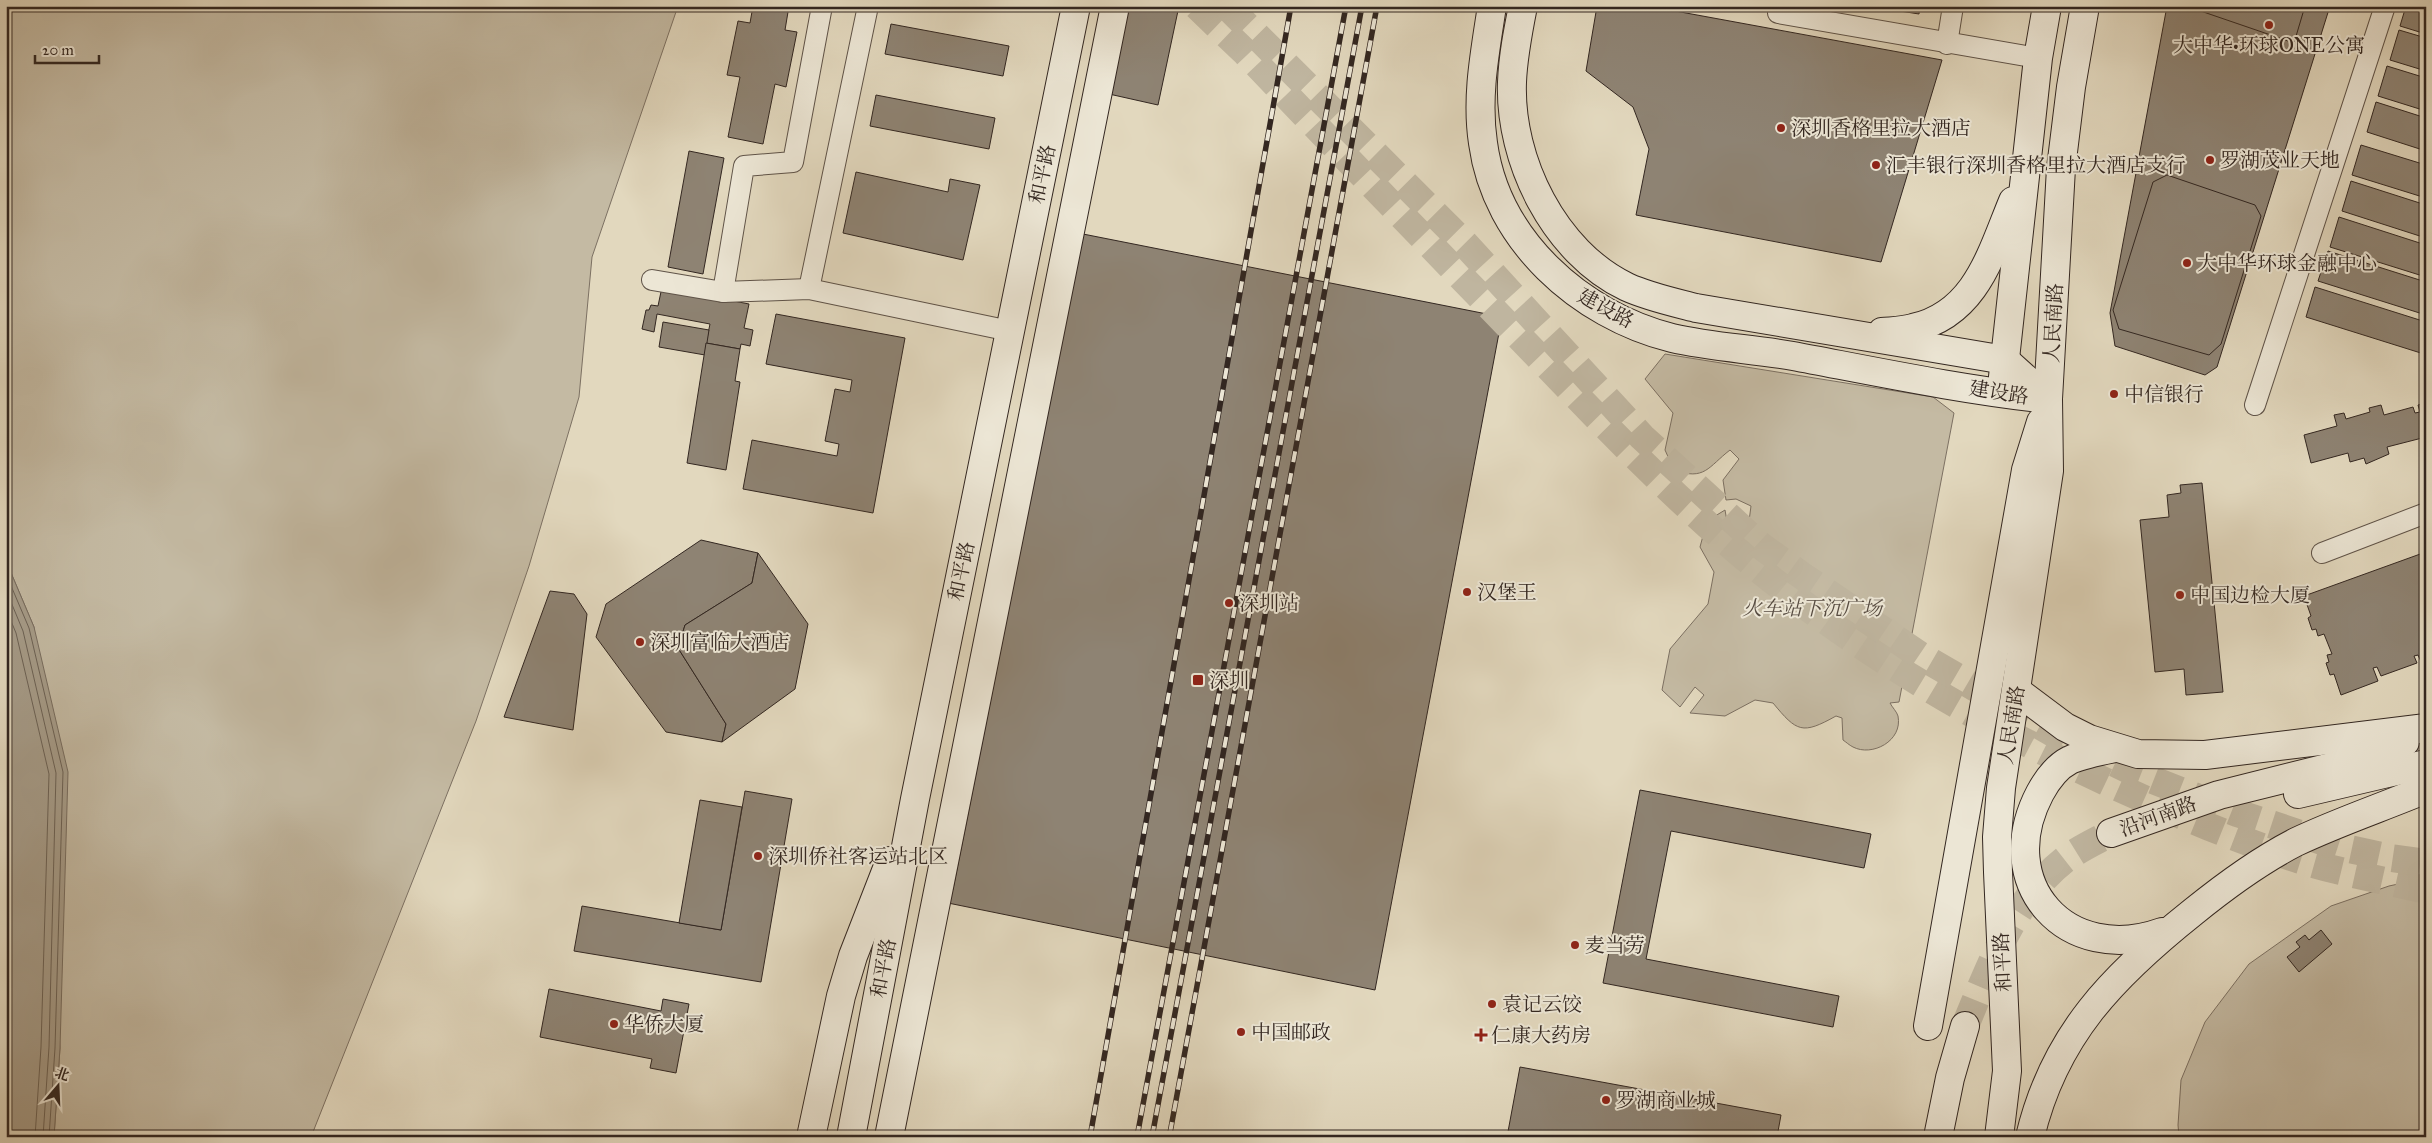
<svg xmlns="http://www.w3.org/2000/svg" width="2432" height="1143" font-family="'IM FELL Great Primer','Noto Serif SC',serif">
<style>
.green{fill:#c4baa3;stroke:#7c7062}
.water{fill:#a69c89;stroke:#786d5f}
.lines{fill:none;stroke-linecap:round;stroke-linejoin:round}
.shore{stroke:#6c6255;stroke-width:1}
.building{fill:#8e8373;stroke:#332721}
.secondary-tunnel{stroke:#bfb59f;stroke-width:28;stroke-dasharray:28 14;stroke-linecap:butt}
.highway-tunnel{stroke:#bfb59f;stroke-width:28;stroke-dasharray:28 14;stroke-linecap:butt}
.street-casing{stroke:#5f5348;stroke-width:22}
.secondary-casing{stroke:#332721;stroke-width:30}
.street{stroke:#ece6d5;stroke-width:20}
.secondary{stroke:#ece6d5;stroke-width:28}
.rail-casing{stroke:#332721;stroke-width:5.5}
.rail{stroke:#ece6d5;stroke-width:4;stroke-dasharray:11;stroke-linecap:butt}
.poi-dot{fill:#8f2418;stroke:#ece6d5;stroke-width:2}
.labels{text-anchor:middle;stroke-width:4;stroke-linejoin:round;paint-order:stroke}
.poi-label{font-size:20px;fill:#332721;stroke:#ece6d5;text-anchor:start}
.street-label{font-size:20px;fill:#332721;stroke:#ece6d5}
.park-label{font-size:20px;font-style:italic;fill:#574c42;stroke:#ece6d5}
</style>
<rect width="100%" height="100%" fill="#e2d8be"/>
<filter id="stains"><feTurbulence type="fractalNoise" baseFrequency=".004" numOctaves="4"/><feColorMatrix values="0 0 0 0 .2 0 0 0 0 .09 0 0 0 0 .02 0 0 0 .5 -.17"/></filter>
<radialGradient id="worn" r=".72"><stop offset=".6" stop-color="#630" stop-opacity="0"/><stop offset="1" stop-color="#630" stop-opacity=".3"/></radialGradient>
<!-- green -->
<g class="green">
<path d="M6,6H678L592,257L579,397L529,566L476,721L311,1137H54L60,1048L34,627L6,561Z"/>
<path d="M1665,354L1933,397L1954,413L1899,702L1890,703C1892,707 1897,712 1898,716C1903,741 1872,757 1853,747C1849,745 1846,742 1843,740L1842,718L1836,716C1802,735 1797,732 1773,703L1755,700L1725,716L1690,713L1704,695L1695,687L1680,707L1662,690L1670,649L1708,604L1714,572L1700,547L1707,521L1725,510L1729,533L1748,529L1751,506L1736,499L1726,500L1723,480L1739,459L1730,450C1708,467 1705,481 1674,470L1665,450L1673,413L1645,379Z"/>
<path d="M2426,878V1137H2179L2178,1125L2181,1080L2205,1022L2249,964L2331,906L2389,886Z"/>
</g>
<!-- water -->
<path class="water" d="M6,561L34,627L68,772L60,1048L54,1137H6Z"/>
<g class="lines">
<!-- shore -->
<g class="shore">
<path d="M6,574L29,628L63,772L55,1048L49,1137"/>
<path d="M6,590L23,631L56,773L49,1047L43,1137"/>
<path d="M6,609L16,633L49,774L41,1047L35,1137"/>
</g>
</g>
<!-- building -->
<g class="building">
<path d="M753,6H789L785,30L797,32L786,87L775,84L763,144L728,137L740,77L727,75L738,21L750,23Z"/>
<path d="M1128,6H1179L1158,105L1109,94Z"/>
<path d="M1409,6H1441L1440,10Z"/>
<path d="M1597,6H1648L1942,60L1881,262L1636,215L1649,149L1633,107L1586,71Z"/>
<path d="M1868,6H1920L1919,14Z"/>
<path d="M2167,6H2330L2217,367L2205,375L2115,346L2110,313Z"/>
<path d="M2186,6H2305L2294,43Z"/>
<path d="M2406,6H2426V34L2400,26Z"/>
<path d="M891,24L1009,46L1003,76L885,54Z"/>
<path d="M2399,30L2426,38V71L2390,60Z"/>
<path d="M2387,66L2426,78V111L2378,96Z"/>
<path d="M876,95L995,118L989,149L870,126Z"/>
<path d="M2376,102L2426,118V151L2367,132Z"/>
<path d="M2361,145L2426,165V198L2352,175Z"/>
<path d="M689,151L724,158L703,274L668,267Z"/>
<path d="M856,172L948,192L950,179L980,185L963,260L843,233Z"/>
<path d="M2167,175L2255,205L2261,216L2221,344L2209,355L2119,329L2113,310L2153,182Z"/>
<path d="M2351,181L2426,205V238L2342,211Z"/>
<path d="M2339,217L2426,245V277L2330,247Z"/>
<path d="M1083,234L1502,317L1375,990L948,903L953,889Z"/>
<path d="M2328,251L2426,282V315L2318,281Z"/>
<path d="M662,287L749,304L744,328L753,330L750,346L741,344L740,349L706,343L710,324L657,314L654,332L642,329L646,310H649L651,305L658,306Z"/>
<path d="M2315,287L2426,322L2424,354L2306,317Z"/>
<path d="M776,314L905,338L873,513L743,489L752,440L837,456L839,444L825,441L835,389L850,392L852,380L766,364Z"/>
<path d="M663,322L709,330L705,355L659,347Z"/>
<path d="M706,343L740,349L735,381L740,382L726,470L687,463Z"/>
<path d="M2426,403V437L2387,447L2389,454L2366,464L2364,458L2350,462L2348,453L2311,463L2304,435L2337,426L2334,415L2344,413L2346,419L2370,412L2369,408L2381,405L2384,415L2413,407L2415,413L2420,412L2418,405Z"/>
<path d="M2202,483L2223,692L2186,695L2184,669L2155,672L2140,520L2169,517L2167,495L2181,493L2180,485Z"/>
<path d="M701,540L758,553L752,583L685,625L678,648L726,724L722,742L666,732L596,637L606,604Z"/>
<path d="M758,553L808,624L795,689L722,742L726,724L678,648L685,625L752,583Z"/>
<path d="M2423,553L2426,560V663L2422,664L2418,655L2414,656L2417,663L2381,676L2377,667L2373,668L2378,681L2341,695L2334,674L2330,675L2326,663L2329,662L2327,655L2332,654L2324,634L2318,636L2316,629L2312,630L2308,618L2311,616L2304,596Z"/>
<path d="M550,591L574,594L587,614L573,730L504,717Z"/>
<path d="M1640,790L1871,834L1864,868L1671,831L1646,959L1839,996L1833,1027L1603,983Z"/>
<path d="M745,791L792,799L761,982L574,951L582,906L721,930Z"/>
<path d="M700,800L742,807L721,930L679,923Z"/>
<path d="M2321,930L2332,944L2299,972L2287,957L2300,947L2296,942L2305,935L2309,940Z"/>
<path d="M549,989L661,1011L663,999L689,1004L676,1073L650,1068L652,1059L540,1037Z"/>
<path d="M1520,1067L1781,1115L1777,1137H1507Z"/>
</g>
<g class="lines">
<!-- secondary-tunnel -->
<path class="secondary-tunnel" d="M1965,1026C1990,966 2014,898 2067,858C2081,848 2096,841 2111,833"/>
<!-- highway-tunnel -->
<g class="highway-tunnel">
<path d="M1197,6L1246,53C1341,153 1437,252 1534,352C1618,439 1701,527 1798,600C1905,681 2022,745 2144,799C2198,823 2254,846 2310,863C2348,874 2387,881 2426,890"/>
<path d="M1227,6L1465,244L1642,437L1761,546L1801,575L1921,656L2058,736L2140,775L2237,813L2340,847L2391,858L2426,863"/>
</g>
<!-- street casing -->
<g class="street-casing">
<g id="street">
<path d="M1778,13L2038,58"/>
<path d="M1947,44L1953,6"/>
<path d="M652,280L723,292L809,289L1010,331"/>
<path d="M809,289L868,6"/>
<path d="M723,292L744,166L793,162L822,6"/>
<path d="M2255,405L2385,6"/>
<path d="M2322,553L2426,513"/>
</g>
</g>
<!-- secondary casing -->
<g class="secondary-casing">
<g id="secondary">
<path d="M1492,6C1485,52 1476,97 1483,143C1496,240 1580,315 1672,338C1711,347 1753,349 1793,356C1878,372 1963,390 2048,399"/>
<path d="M1523,6C1518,31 1513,56 1512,82C1509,160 1554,252 1627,287C1649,297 1673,302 1696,308L2005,360L2048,399"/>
<path d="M1882,332C1892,331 1903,331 1913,328C1976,314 1991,254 2013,201"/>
<path d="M2003,377L2038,58L2047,6"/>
<path d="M2017,691L2065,727L2089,739L2138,754L2205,755L2426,728"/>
<path d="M2115,748C2100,751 2084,754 2070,760C2056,767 2047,780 2040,793C1992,884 2067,966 2162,932"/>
<path d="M2298,794L2426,764"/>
<path d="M2111,833L2219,795L2343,764L2405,742"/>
<path d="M1928,1026L2026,470L2041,422"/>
<path d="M811,1137L841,996L853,956L890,861"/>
<path d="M851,1137L915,799L1076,6"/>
<path d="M889,1137L1115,6"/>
<path d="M1938,1137L1950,1078L1965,1026"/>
<path d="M1999,1137L2007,1071L1998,872L1997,837L2001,788L2049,471L2048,399L2061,168L2071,87L2085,6"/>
<path d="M2030,1137C2054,1035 2114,975 2193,912C2225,886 2259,861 2296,842C2338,822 2383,807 2426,789"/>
</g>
</g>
<!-- street -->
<use href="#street" class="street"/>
<!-- secondary -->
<use href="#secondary" class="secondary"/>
<!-- rail casing -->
<g class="rail-casing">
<g id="rail">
<path d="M1170,1133L1377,6"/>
<path d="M1090,1137L1291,6"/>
<path d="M1137,1137L1346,6"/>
<path d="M1152,1137L1362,6"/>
</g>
</g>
<!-- rail -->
<use href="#rail" class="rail"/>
</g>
<!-- markers -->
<g class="poi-dot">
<circle cx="2269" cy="25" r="5"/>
<circle cx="1781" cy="128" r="5"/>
<circle cx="2210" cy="160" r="5"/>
<circle cx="1876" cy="165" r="5"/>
<circle cx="2187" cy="263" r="5"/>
<circle cx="2114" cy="394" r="5"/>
<circle cx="1467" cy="592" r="5"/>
<circle cx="2180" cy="595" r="5"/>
<circle cx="1229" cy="603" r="5"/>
<circle cx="640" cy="642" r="5"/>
<rect x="1192" y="674" width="12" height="12" rx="2.5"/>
<circle cx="758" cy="856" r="5"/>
<circle cx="1575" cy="945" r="5"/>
<circle cx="1492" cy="1004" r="5"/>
<circle cx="614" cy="1024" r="5"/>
<circle cx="1241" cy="1032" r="5"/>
<path d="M1478.5 1027.5h5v5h5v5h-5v5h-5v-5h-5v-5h5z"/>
<circle cx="1606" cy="1100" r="5"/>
</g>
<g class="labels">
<!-- poi labels -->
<g class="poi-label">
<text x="2269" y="52" text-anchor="middle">大中华•环球ONE公寓</text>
<text x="1791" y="135">深圳香格里拉大酒店</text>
<text x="2220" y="167">罗湖茂业天地</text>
<text x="1886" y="172">汇丰银行深圳香格里拉大酒店支行</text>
<text x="2197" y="270">大中华环球金融中心</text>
<text x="2124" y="401">中信银行</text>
<text x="1477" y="599">汉堡王</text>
<text x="2190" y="602">中国边检大厦</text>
<text x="1239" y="610">深圳站</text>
<text x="650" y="649">深圳富临大酒店</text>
<text x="1209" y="687">深圳</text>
<text x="768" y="863">深圳侨社客运站北区</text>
<text x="1585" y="952">麦当劳</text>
<text x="1502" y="1011">袁记云饺</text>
<text x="624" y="1031">华侨大厦</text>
<text x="1251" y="1039">中国邮政</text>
<text x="1491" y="1042">仁康大药房</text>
<text x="1616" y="1107">罗湖商业城</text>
</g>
<!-- street labels -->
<g class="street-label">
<text transform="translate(1042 174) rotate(-78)" y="7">和平路</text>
<text transform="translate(1606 308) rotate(28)" y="7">建设路</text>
<text transform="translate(2053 323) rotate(-87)" y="7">人民南路</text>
<text transform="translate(1999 392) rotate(9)" y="7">建设路</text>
<text transform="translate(961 571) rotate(-78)" y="7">和平路</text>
<text transform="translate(2011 725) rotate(-81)" y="7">人民南路</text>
<text transform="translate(2158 816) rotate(-20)" y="7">沿河南路</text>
<text transform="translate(2002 962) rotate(-93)" y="7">和平路</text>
<text transform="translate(883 968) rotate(-79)" y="7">和平路</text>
</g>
<!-- park labels -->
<g class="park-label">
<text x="1812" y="615">火车站下沉广场</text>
</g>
</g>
<!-- margin -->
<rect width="2432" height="1143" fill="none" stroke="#e2d8be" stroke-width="25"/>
<rect x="8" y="8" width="2417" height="1128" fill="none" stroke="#332721" stroke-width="2.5"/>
<rect x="12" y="12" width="2407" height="1118" fill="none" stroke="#332721"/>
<!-- north arrow -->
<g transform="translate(58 1086) rotate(19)" stroke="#ece6d5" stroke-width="4" paint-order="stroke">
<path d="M0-4L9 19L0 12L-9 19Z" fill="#332721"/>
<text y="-8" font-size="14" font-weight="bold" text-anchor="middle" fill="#332721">北</text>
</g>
<!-- scale -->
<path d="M35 55v8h64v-8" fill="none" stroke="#332721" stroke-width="2.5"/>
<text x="42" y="55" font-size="15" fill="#332721" stroke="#ece6d5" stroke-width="4" paint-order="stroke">20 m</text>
<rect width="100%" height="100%" filter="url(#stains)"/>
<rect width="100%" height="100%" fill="url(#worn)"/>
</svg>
